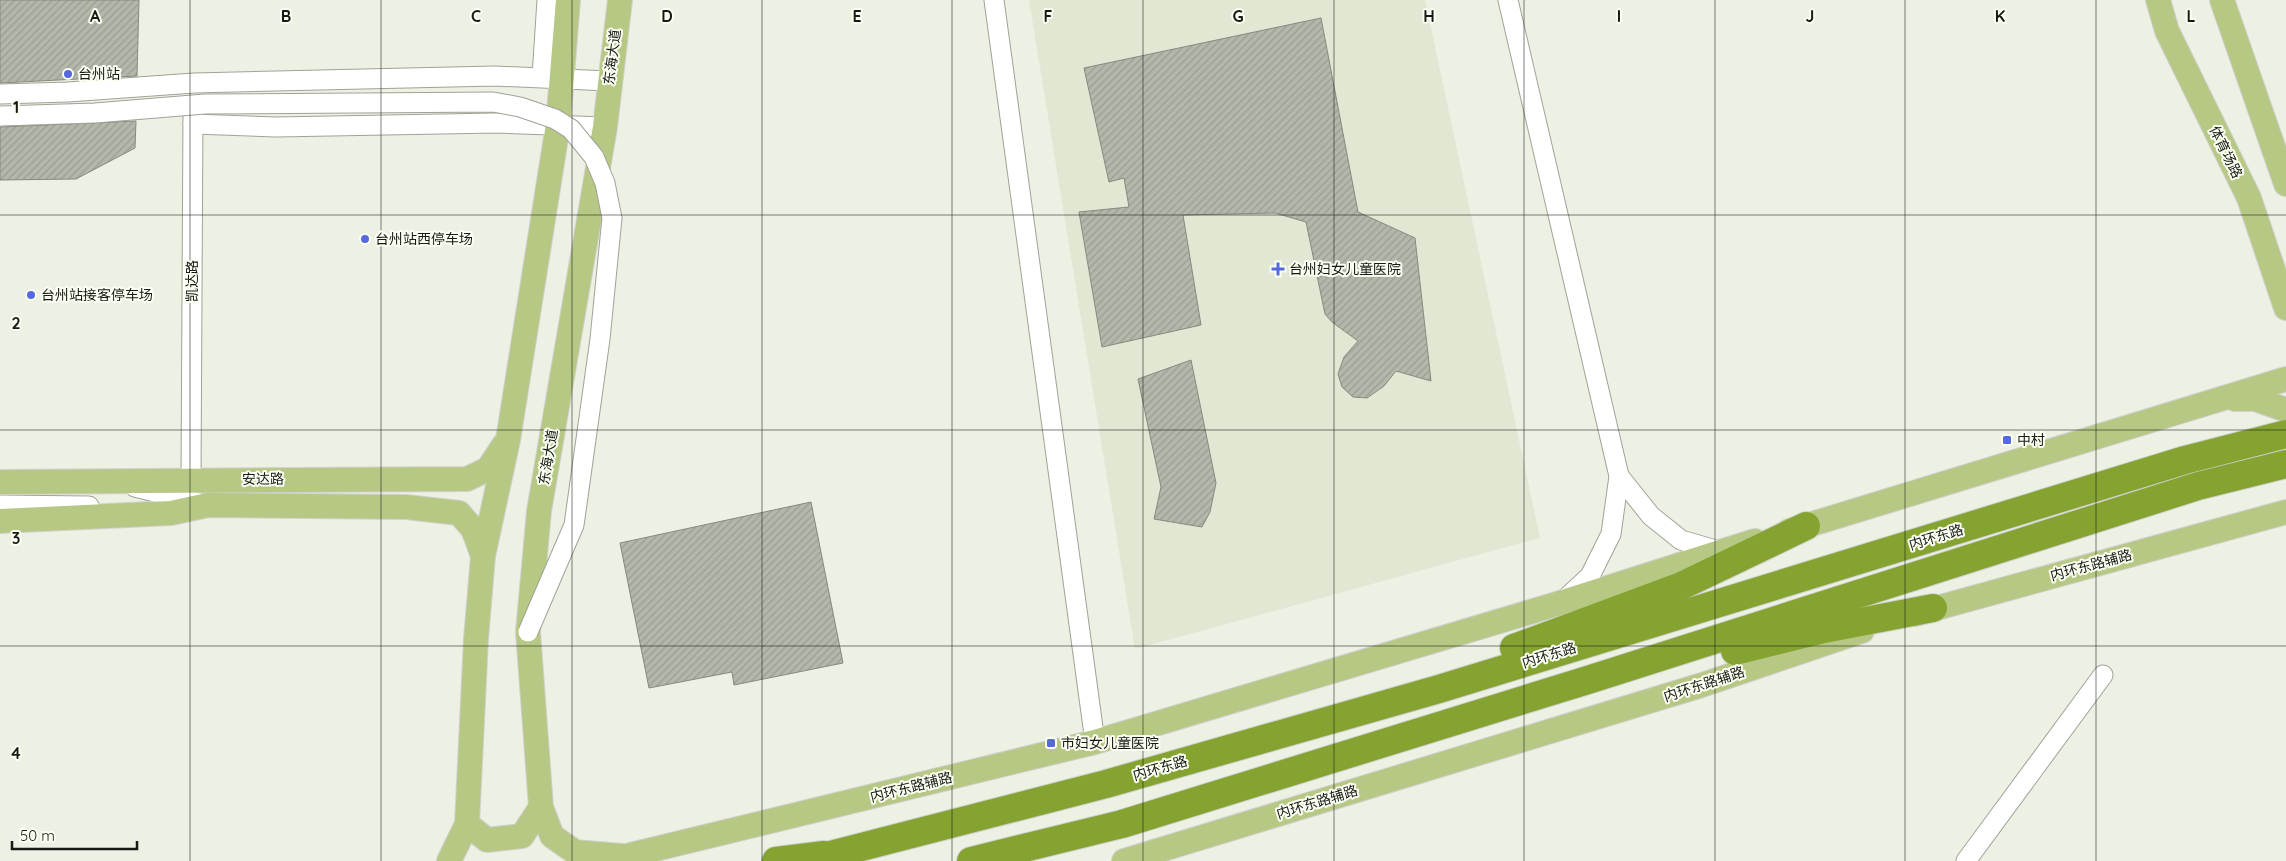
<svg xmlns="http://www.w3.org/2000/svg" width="2286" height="861" font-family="Quicksand,'Noto Sans SC',sans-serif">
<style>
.built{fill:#e0e7d3}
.building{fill:url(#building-hatch);stroke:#868a7e}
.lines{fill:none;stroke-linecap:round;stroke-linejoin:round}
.minor-casing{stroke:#9fa397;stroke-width:21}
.major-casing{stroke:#d1d1d0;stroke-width:26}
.highway-casing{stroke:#d1d1d0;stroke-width:30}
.minor{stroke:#fff;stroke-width:19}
.major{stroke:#b6c883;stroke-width:24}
.highway{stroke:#85a330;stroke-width:28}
.minor-bridge-casing{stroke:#9fa397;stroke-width:21;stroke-linecap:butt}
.minor-bridge{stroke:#fff;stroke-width:19}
.grid{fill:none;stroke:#171914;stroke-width:1;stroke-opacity:0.55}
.poi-dot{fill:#5668de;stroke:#fafff2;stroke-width:2}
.labels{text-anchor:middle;stroke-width:4;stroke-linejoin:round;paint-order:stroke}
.street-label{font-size:14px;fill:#171914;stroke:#fafff2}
.poi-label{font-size:14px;fill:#171914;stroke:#fafff2;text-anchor:start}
.grid-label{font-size:16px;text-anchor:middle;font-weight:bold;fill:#171914;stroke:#fafff2;stroke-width:4;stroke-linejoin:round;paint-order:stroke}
</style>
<defs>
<pattern id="building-hatch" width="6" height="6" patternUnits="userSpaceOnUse" patternTransform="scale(1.25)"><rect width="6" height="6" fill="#b3b8ab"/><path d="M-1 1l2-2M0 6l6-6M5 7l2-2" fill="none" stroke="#999e92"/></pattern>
</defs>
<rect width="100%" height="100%" fill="#edf1e4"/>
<!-- built -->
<path class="built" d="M1029,0H1425L1540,538L1135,649Z"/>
<!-- building -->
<g class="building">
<path d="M0,0H139L137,76L0,83Z"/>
<path d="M1321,18L1358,212L1415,238L1431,381L1396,371L1384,386L1367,398L1353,397L1342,387L1338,374L1344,357L1358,341L1332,322L1325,314L1306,222L1275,213L1183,215L1201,325L1102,347L1079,212L1129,207L1124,178L1109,182L1084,68Z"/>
<path d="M136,121L135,148L76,179L0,180V127Z"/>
<path d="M1191,360L1216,483L1210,512L1202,527L1154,519L1161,487L1138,379Z"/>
<path d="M811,502L843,663L734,685L732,672L649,688L620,543Z"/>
</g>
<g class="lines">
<!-- minor casing -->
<g class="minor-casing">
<g id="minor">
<path d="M994,0L1095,742"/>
<path d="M1508,0L1619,476L1611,534L1590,576L1563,601"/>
<path d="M542,77L547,0"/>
<path d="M0,94L68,92L194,83L495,76L609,81"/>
<path d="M193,124L276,127L496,123L605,127"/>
<path d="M1619,476L1651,516L1681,540L1719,551"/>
<path d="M191,480L193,111"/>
<path d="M135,487L207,505"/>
<path d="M0,505L89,506"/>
<path d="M1966,861L2103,675"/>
</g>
</g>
<!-- major casing -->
<g class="major-casing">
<g id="major">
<path d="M620,0L605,127L539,511L528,632L541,807L552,836L575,852L622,856"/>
<path d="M2158,0L2167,31L2249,198L2286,308"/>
<path d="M2222,0L2286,184"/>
<path d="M2235,399H2255L2286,410"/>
<path d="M0,482L467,479L488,469L504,445"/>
<path d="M0,521L171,513L208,505L406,507L459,513L473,529L483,556"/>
<path d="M1789,531L2286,379"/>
<path d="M1915,614L2286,512"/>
<path d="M467,824L487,840L522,836L541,807"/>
<path d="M449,861L467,824L476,639L483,556L508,440L558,125L568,0"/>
<path d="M606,861L1095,742L1560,603L1755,541"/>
<path d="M1124,861L1702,685L1862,631"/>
</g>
</g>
<!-- highway casing -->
<g class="highway-casing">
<g id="highway">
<path d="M1514,648L1679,587L1806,526"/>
<path d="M1735,651L1824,629L1933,608"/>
<path d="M776,861L824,855"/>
<path d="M807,861L1106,784L1439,689L2185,460L2286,434"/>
<path d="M971,861L1122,824L1591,679L2198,486L2286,464"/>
</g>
</g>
<!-- minor -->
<use href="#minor" class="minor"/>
<!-- major -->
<use href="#major" class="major"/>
<!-- highway -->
<use href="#highway" class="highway"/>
<!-- minor-bridge casing -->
<g class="minor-bridge-casing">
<path id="minor-bridge" d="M0,116L95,113L205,104L493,102L520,107L555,119L571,129L594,157L605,183L612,218L600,339L574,525L528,632"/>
</g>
<!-- minor-bridge -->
<use href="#minor-bridge" class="minor-bridge"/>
</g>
<!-- grid -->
<path class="grid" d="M190,0V861M381,0V861M572,0V861M762,0V861M952,0V861M1143,0V861M1334,0V861M1524,0V861M1715,0V861M1905,0V861M2096,0V861M0,215H2286M0,430H2286M0,646H2286"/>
<!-- markers -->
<g class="poi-dot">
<circle cx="68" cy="74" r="5"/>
<circle cx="365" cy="239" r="5"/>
<path d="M1275.5 261.5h5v5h5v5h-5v5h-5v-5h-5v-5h5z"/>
<circle cx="31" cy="295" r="5"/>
<rect x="2002" y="435" width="10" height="10" rx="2.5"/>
<rect x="1046" y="738" width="10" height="10" rx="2.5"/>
</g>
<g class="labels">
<!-- street labels -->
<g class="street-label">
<text transform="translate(612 57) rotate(-83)" y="5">东海大道</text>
<text transform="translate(2226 152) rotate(64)" y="5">体育场路</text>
<text transform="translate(192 281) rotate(-90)" y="5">凯达路</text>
<text transform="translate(548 457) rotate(-81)" y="5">东海大道</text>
<text transform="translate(263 479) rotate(-1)" y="5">安达路</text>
<text transform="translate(1936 537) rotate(-17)" y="5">内环东路</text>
<text transform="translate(2091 565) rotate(-15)" y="5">内环东路辅路</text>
<text transform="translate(1549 655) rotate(-17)" y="5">内环东路</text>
<text transform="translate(1704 684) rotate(-18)" y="5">内环东路辅路</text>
<text transform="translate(1160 768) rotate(-16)" y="5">内环东路</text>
<text transform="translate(911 787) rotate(-14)" y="5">内环东路辅路</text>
<text transform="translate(1317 802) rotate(-17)" y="5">内环东路辅路</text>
</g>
<!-- poi labels -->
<g class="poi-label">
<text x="78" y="79">台州站</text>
<text x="375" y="244">台州站西停车场</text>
<text x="1289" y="274">台州妇女儿童医院</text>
<text x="41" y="300">台州站接客停车场</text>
<text x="2017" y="445">中村</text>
<text x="1061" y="748">市妇女儿童医院</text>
</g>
</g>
<g class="grid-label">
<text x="95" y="22">A</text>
<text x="286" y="22">B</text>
<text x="476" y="22">C</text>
<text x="667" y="22">D</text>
<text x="857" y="22">E</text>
<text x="1048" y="22">F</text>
<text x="1238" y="22">G</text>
<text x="1429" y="22">H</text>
<text x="1619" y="22">I</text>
<text x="1810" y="22">J</text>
<text x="2000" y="22">K</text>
<text x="2191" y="22">L</text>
<text x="16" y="113">1</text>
<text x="16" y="329">2</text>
<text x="16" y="544">3</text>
<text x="16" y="759">4</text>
</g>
<!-- scale -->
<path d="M12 841v8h125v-8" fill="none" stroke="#171914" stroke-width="2.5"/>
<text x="20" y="841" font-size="15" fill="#171914" stroke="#fafff2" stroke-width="4" paint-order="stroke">50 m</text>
</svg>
